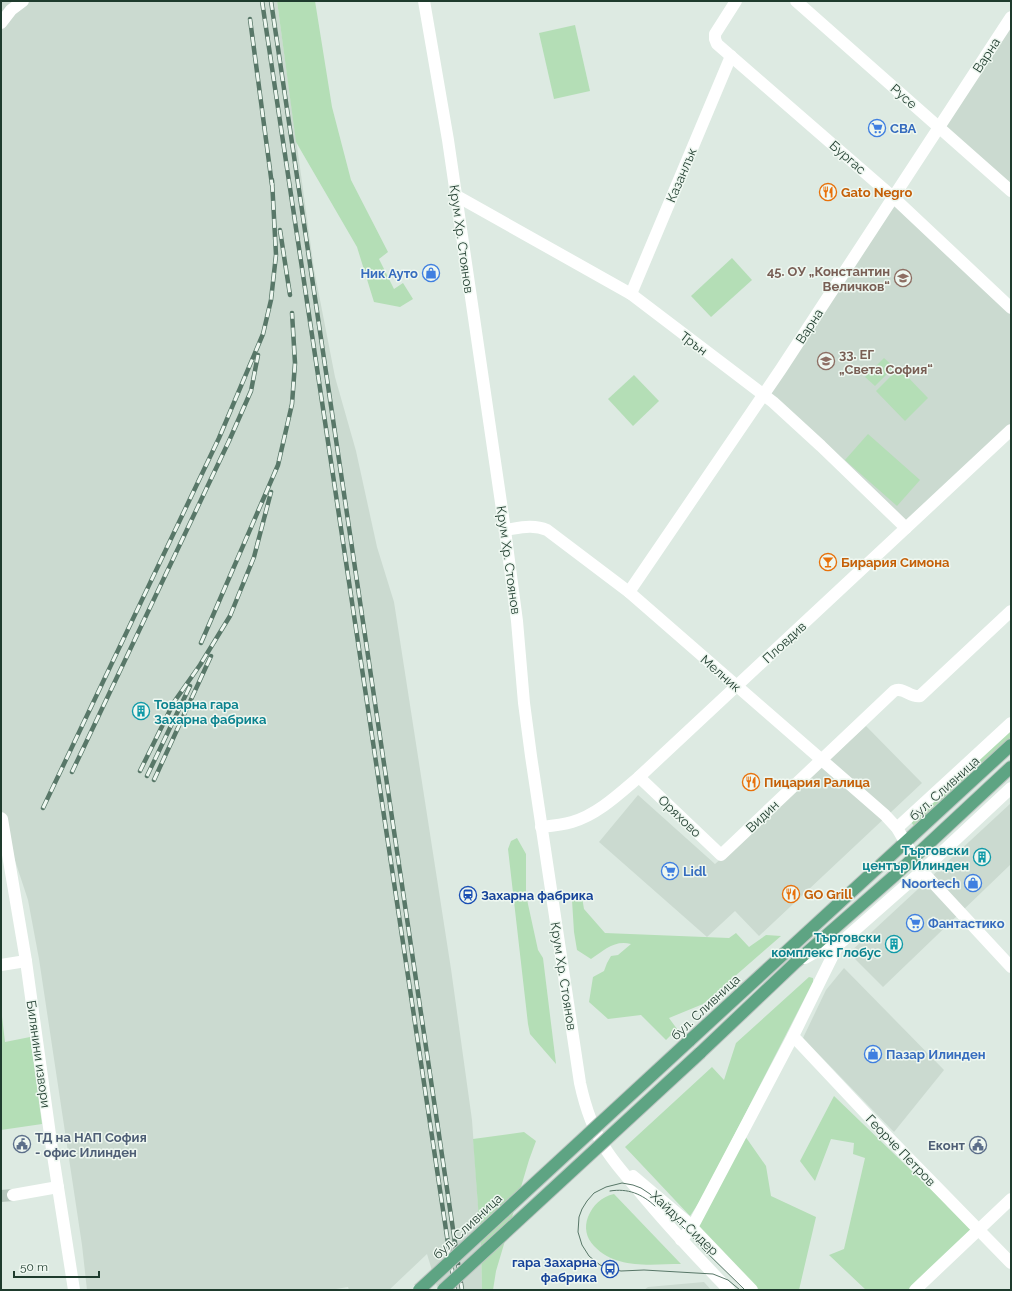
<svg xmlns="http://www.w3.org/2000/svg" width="1012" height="1291" font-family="Raleway,sans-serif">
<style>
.built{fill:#cbdad0}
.green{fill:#b4deb6}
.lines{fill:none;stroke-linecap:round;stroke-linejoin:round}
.minor-tunnel{stroke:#b7c7be;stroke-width:12;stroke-dasharray:12 6;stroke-linecap:butt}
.major-casing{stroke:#bcc4c0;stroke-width:14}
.minor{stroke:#fff;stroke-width:12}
.major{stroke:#5ea483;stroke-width:12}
.tram{stroke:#587768;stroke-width:1}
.rail-casing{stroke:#587768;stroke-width:4.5}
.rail{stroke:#eef7f0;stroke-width:3;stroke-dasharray:9;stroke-linecap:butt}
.major-bridge-casing{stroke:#bcc4c0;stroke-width:14;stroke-linecap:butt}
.major-bridge{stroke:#5ea483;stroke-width:12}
.labels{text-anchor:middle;stroke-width:3;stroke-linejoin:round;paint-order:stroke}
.street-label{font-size:13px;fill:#1e3b2d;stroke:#eef7f0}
.shop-label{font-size:13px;font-weight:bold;fill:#366cbe;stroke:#eef7f0;text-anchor:start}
.food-label{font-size:13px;font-weight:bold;fill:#c56008;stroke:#eef7f0;text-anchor:start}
.education-label{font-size:13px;font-weight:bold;fill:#785e54;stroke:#eef7f0;text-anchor:end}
.culture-label{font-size:13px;font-weight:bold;fill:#0d838f;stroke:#eef7f0;text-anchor:end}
.transit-label{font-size:13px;font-weight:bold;fill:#164399;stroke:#eef7f0;text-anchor:start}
.service-label{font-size:13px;font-weight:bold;fill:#4e5e75;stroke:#eef7f0;text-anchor:start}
</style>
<rect width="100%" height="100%" fill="#ddeae2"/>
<!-- built -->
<g class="built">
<path d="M1,1H277L314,269L335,377L356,451L377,547L394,602L451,969L472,1120L481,1247L482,1290H438L427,1254L389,1290H349L348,1287L330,1290H87L82,1245L39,959L28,900L1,818Z"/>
<path d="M1011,17V191L939,127Z"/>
<path d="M893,197L1011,308V430L906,528L763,395Z"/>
<path d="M866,726L922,783L759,936L735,911L707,937L599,842L638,795L715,864Z"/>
<path d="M1011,803V864L883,987L849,953Z"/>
<path d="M844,968L944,1070L894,1132L803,1038L826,990Z"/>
<path d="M704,1282L711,1290H644L648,1287Z"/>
</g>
<!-- green -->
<g class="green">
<path d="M277,1H315L332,107L351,180L388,252L379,259L394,289L403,283L413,299L400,307L374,302L357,247L296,142Z"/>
<path d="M575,25L590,91L554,99L539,33Z"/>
<path d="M732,258L752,280L711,317L691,296Z"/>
<path d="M884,358L894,367L875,386L865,377Z"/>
<path d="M899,368L928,398L905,421L876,391Z"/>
<path d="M634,375L659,401L633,426L608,399Z"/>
<path d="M868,434L920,480L897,506L845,460Z"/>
<path d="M1011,730V737L914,826L911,822Z"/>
<path d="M517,838L526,854V895L538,950L543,958L556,1064L530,1034L528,1024L508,849L511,841Z"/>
<path d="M582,897L584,909L605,933L729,938L736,933L749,947L766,935L781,936L703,1004L669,1018L677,1029L666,1040L641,1015L608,1019L589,1002L593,977L604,971L607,963L611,956L618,955L631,944C614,940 605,950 591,959L577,950L574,932L572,900Z"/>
<path d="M809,977L813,978V982L702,1198L690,1216L625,1147L712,1067L724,1080L736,1043Z"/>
<path d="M1,1008L5,1042L30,1037L42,1124L1,1130Z"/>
<path d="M834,1096L972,1229L909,1290H866L829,1255L844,1249L865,1158L853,1154L854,1143L831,1139L815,1181L800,1161Z"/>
<path d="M524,1132L536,1141L529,1160L496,1271L493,1290H482L481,1247L473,1139Z"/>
<path d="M745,1136L766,1166L771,1196L816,1217L799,1290H758L697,1227Z"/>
<path d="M614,1194L681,1264C651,1264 617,1270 594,1246C586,1238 584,1227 588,1217C593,1205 601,1197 614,1194Z"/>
</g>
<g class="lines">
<!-- minor-tunnel -->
<path class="minor-tunnel" d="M1,1196L13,1195"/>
<!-- major casing -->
<g class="major-casing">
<g id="major">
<path d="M689,1041L1011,745"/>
<path d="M700,1053L796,962L894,876L1011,767"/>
</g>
</g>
<!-- minor -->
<g class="minor">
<path d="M424,1L448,140L505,530L517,621L524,703L531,756L580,1083C585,1106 592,1128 605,1148C614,1163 627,1177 639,1191C667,1225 698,1258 729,1290"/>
<path d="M736,1L715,34V39L717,44L893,197L1011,308"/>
<path d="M796,1L1011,191"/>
<path d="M1,23L11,10L23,1"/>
<path d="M455,195L631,294L773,402L821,446L906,528"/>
<path d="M631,294L731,56"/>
<path d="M505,530C519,528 533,524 547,530L629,592L885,815L897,828L922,871L1011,967"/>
<path d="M629,592L781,369L1011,17"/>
<path d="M639,777L721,855L894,691C903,686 910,698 920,696L1011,611"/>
<path d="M1,818L2,819L26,961L52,1149L74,1290"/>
<path d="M541,827C551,826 562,825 572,822C597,815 619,794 639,777L1011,430"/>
<path d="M897,828L1011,723"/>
<path d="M805,958L826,946L838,945L922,871L1011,788"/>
<path d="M1,965L26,961"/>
<path d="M793,1036L888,1137L1011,1263"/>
<path d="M633,1176L685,1220L752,1290"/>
<path d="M13,1195L58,1187"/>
<path d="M681,1240L692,1227L696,1220L793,1036L838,945"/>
<path d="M915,1290L1011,1199"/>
</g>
<!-- major -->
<use href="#major" class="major"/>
<!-- tram -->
<g class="tram">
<path d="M610,1191C628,1188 642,1194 655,1206"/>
<path d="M740,1290L728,1280L713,1274L644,1270L621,1271L610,1269L600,1265L589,1256L582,1245L578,1232L579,1217L582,1209L587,1201L594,1193L606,1187L622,1183L633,1185L641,1188L650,1194L688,1232L702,1248L745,1290"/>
</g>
<!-- rail casing -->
<g class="rail-casing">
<g id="rail">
<path d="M262,1L455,1290"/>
<path d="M271,1L462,1290"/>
<path d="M250,19L272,185"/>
<path d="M280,230L290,295"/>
<path d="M201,643L278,465L292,404L295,363L292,313"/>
<path d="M140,771L174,702L200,665L230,616L254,557L271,492"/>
<path d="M72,772L229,441L251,391L258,355"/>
<path d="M147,776L190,686"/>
<path d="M154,780L211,656"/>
<path d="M43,808L219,438L263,334L271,300L276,255L272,180"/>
</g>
</g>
<!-- rail -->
<use href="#rail" class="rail"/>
<!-- major-bridge casing -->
<g class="major-bridge-casing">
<g id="major-bridge">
<path d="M419,1290L689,1041"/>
<path d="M443,1290L700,1053"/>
</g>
</g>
<!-- major-bridge -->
<use href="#major-bridge" class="major-bridge"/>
</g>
<!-- icons -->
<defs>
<g id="supermarket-ring" transform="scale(0.9)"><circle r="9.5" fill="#eef7f0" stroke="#3f7fe0" stroke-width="1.5"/><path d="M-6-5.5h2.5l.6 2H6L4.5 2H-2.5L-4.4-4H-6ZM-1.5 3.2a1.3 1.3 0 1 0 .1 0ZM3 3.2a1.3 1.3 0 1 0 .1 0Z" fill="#3f7fe0"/></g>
<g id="restaurant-ring" transform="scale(0.9)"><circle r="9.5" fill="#eef7f0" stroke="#e8710a" stroke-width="1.5"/><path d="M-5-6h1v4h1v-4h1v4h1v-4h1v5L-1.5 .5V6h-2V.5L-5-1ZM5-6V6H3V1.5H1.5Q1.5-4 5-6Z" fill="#e8710a"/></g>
<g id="shop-ring" transform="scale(0.9)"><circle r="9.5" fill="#eef7f0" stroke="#3f7fe0" stroke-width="1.5"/><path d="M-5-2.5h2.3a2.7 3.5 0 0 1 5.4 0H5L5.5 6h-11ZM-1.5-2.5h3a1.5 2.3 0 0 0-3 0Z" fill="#3f7fe0"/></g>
<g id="school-ring" transform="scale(0.9)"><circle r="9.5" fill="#eef7f0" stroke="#8d6e63" stroke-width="1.5"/><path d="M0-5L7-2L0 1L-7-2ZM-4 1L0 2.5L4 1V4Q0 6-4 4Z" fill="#8d6e63"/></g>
<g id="bar-ring" transform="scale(0.9)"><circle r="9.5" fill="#eef7f0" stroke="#e8710a" stroke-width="1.5"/><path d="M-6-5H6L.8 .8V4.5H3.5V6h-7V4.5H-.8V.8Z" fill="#e8710a"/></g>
<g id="building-ring" transform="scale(0.9)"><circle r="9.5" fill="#eef7f0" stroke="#0f9aa8" stroke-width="1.5"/><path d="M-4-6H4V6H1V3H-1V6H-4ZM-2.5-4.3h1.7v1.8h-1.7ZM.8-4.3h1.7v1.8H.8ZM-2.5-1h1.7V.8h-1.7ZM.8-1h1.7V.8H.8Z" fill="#0f9aa8"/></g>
<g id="station-ring" transform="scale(0.9)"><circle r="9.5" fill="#eef7f0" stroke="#1a4fb4" stroke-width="1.5"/><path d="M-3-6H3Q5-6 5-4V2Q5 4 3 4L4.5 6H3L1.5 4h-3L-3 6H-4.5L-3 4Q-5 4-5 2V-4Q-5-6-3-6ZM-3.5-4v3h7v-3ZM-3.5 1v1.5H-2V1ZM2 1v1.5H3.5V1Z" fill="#1a4fb4"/></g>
<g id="civic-ring" transform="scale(0.9)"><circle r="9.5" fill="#eef7f0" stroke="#5c6f8a" stroke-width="1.5"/><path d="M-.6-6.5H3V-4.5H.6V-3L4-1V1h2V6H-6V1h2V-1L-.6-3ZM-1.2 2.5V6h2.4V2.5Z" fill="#5c6f8a"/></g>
<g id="bus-ring" transform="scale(0.9)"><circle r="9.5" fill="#eef7f0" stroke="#1a4fb4" stroke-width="1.5"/><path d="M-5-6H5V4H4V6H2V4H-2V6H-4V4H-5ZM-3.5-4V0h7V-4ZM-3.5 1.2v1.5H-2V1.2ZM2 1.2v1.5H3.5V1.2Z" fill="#1a4fb4"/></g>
</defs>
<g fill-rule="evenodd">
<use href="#supermarket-ring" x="877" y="128"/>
<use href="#restaurant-ring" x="828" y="192"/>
<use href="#shop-ring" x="431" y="273"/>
<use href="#school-ring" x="903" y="278"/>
<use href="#school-ring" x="826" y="361"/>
<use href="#bar-ring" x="828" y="562"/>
<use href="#building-ring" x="141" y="711"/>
<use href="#restaurant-ring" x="751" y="782"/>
<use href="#building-ring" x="982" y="857"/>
<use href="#supermarket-ring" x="670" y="871"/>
<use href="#shop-ring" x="973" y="883"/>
<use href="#restaurant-ring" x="791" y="894"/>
<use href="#station-ring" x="468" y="895"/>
<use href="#supermarket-ring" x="915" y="923"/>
<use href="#building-ring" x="894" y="944"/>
<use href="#shop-ring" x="873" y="1054"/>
<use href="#civic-ring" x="22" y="1144"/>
<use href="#civic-ring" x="978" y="1145"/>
<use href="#bus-ring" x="610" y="1269"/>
</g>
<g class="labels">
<!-- street labels -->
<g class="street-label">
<text transform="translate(986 55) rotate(-57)" y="5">Варна</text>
<text transform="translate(904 96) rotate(41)" y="5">Русе</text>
<text transform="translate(848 157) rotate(41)" y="5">Бургас</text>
<text transform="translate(681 175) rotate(-67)" y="5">Казанлък</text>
<text transform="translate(462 239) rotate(82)" y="5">Крум Хр. Стоянов</text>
<text transform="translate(809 326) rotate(-57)" y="5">Варна</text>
<text transform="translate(694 343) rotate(37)" y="5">Трън</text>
<text transform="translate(509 560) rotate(82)" y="5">Крум Хр. Стоянов</text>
<text transform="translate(784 642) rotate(-43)" y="5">Пловдив</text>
<text transform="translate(721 673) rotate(41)" y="5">Мелник</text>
<text transform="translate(944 788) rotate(-42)" y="5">бул. Сливница</text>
<text transform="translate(680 816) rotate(44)" y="5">Оряхово</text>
<text transform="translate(762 816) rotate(-44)" y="5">Видин</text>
<text transform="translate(564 976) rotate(81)" y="5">Крум Хр. Стоянов</text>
<text transform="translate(705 1007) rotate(-43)" y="5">бул. Сливница</text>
<text transform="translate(39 1054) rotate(82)" y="5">Билянини извори</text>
<text transform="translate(901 1150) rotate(46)" y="5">Георче Петров</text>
<text transform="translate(685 1223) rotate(43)" y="5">Хайдут Сидер</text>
<text transform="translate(467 1226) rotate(-43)" y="5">бул. Сливница</text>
</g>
<!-- shop labels -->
<g class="shop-label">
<text x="890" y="133">CBA</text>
<text x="418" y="278" text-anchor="end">Ник Ауто</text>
<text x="683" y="876">Lidl</text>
<text x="960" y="888" text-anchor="end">Noortech</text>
<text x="928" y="928">Фантастико</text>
<text x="886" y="1059">Пазар Илинден</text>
</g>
<!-- food labels -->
<g class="food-label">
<text x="841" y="197">Gato Negro</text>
<text x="841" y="567">Бирария Симона</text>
<text x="764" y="787">Пицария Ралица</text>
<text x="804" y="899">GO Grill</text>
</g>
<!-- education labels -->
<g class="education-label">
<text x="890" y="276">45. ОУ „Константин<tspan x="890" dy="15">Величков“</tspan></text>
<text x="839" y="359" text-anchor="start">33. ЕГ<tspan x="839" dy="15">„Света София“</tspan></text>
</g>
<!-- culture labels -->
<g class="culture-label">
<text x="154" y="709" text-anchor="start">Товарна гара<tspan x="154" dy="15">Захарна фабрика</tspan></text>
<text x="969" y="855">Търговски<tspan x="969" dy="15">център Илинден</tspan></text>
<text x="881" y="942">Търговски<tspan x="881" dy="15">комплекс Глобус</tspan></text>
</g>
<!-- transit labels -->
<g class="transit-label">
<text x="481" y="900">Захарна фабрика</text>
<text x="597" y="1267" text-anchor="end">гара Захарна<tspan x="597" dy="15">фабрика</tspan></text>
</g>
<!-- service labels -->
<g class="service-label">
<text x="35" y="1142">ТД на НАП София<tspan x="35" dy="15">- офис Илинден</tspan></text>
<text x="965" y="1150" text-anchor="end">Еконт</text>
</g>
</g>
<!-- border -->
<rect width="1012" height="1291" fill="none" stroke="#1e3b2d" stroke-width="4"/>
<!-- scale -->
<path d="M14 1271v6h85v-6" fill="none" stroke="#1e3b2d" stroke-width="2"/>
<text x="20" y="1271" font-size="12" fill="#1e3b2d" stroke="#eef7f0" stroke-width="3" paint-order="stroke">50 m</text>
</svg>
